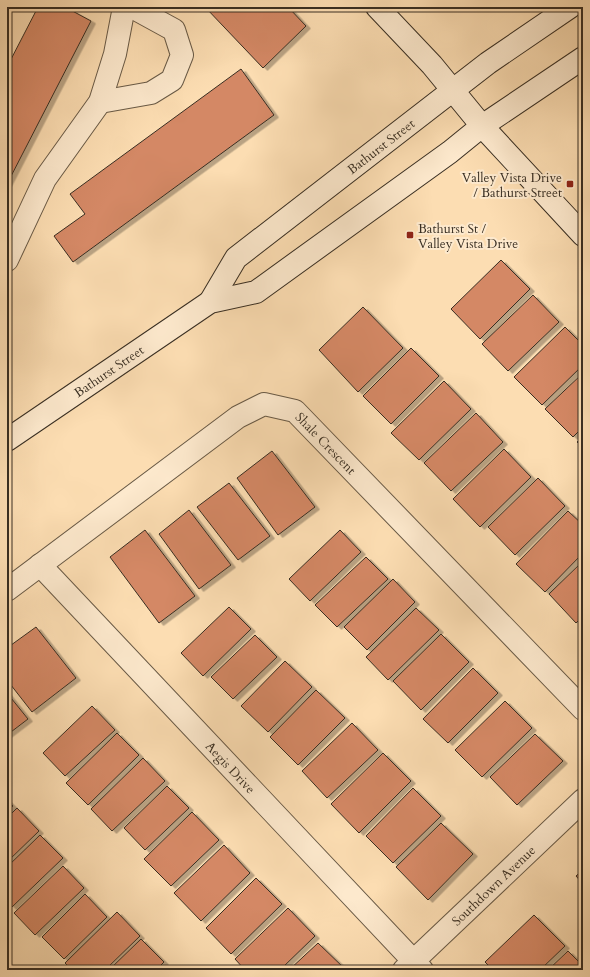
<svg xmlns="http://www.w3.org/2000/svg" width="590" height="977" font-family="Cardo,serif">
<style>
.building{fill:#d48865;stroke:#382e22;filter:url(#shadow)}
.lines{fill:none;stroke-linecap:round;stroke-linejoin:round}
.street-casing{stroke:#695a46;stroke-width:24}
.secondary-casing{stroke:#382e22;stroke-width:24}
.street{stroke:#fde9cd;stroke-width:22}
.secondary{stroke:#fde9cd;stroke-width:22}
.poi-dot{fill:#8f2418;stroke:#fde9cd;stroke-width:1.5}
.labels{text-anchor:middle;stroke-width:4;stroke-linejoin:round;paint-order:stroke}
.street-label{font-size:13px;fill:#382e22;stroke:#fde9cd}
.poi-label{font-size:13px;fill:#382e22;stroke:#fde9cd;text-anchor:end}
</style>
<defs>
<filter id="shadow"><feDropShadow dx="4.5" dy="2.5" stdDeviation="0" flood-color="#0004"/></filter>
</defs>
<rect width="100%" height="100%" fill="#fcddb2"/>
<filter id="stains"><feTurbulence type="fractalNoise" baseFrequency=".005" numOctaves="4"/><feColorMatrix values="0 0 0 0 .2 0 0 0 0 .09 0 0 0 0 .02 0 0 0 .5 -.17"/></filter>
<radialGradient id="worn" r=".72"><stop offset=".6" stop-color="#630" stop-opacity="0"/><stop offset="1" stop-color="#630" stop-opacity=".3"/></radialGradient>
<!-- building -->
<g class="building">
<path d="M38,7H65L91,21L7,184V67Z"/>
<path d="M205,7H288L306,26L263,68Z"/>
<path d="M241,69L274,115L73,262L54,236L85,214L70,194Z"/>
<path d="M501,260L530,289L480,339L451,309Z"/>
<path d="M533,295L559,322L508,371L482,344Z"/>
<path d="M363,307L403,348L358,392L319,350Z"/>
<path d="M565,327L583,345V365L542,405L514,377Z"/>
<path d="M411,348L439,376L391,424L363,396Z"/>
<path d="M583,373V427L573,437L545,409Z"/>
<path d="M444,381L471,409L419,460L391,433Z"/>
<path d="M476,413L503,442L451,491L424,463Z"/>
<path d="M583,436V448L577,442Z"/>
<path d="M504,449L531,477L480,527L453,499Z"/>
<path d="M272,451L315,507L278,535L237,478Z"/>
<path d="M538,478L565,506L515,555L488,527Z"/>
<path d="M229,483L270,536L238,560L197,507Z"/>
<path d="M189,510L231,565L199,589L159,534Z"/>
<path d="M568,511L583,525V553L545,592L516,564Z"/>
<path d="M145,530L195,596L159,623L110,557Z"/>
<path d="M340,530L361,552L310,601L289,579Z"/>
<path d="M366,557L388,579L337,627L315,605Z"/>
<path d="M583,561V616L576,623L549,594Z"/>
<path d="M393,579L415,602L367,650L344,627Z"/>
<path d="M229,607L251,629L203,676L181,653Z"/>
<path d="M416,608L439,630L388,680L366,657Z"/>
<path d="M36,627L76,678L32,712L7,680V648Z"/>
<path d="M441,634L469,662L421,710L393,681Z"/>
<path d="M255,635L277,657L233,699L211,677Z"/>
<path d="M285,661L312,687L268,732L241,706Z"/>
<path d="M473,668L498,693L448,743L423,719Z"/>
<path d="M316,690L345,718L298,765L270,737Z"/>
<path d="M7,693L28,719L7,735Z"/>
<path d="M505,701L532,728L482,777L455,750Z"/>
<path d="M92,706L115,730L65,776L43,753Z"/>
<path d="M352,723L378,750L327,798L302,771Z"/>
<path d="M117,733L139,755L88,805L66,783Z"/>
<path d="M535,734L563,761L517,805L490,777Z"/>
<path d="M383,753L411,781L359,833L331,804Z"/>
<path d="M143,758L165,781L112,831L91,809Z"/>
<path d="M167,786L189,808L145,850L124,828Z"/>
<path d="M413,788L441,816L393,863L366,836Z"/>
<path d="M7,800L13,806L7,811Z"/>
<path d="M17,808L39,831L7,862V818Z"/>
<path d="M192,812L219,840L171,886L144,859Z"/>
<path d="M441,823L473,854L428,900L396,867Z"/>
<path d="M40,835L63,858L12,907L7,902V867Z"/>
<path d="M224,845L250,873L201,921L174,893Z"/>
<path d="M63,866L84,888L35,935L14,913Z"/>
<path d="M583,870V884L576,876Z"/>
<path d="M256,878L282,904L231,954L206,928Z"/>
<path d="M85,894L107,917L64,959L42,937Z"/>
<path d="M288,908L315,936L280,970H245L235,959Z"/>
<path d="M117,912L140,936L105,970H72L65,963Z"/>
<path d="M534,915L565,946L540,970H493L485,962Z"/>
<path d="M141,939L164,962L156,970H109Z"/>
<path d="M318,943L346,970H289Z"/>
<path d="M568,951L583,966V970H548Z"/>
</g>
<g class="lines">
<!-- street casing -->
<g class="street-casing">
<g id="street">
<path d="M100,102L151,93L172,80L182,55L174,30L132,7"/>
<path d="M7,260L45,179L100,102L115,54L124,7"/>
<path id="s1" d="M40,565L422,970"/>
<path id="s2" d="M7,590L238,417L264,404L295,411L583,709"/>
<path id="s3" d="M404,970L583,800"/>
</g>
</g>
<!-- secondary casing -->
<g class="secondary-casing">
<g id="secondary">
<path d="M377,7L432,65L482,126L583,235"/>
<path id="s4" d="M210,302L236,258L488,63L570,7"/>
<path id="s5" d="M7,440L210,302L256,292L450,152L482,126L583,58"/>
</g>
</g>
<!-- street -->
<use href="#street" class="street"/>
<!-- secondary -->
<use href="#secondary" class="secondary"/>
</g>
<!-- markers -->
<g class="poi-dot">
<rect x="566" y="180" width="8" height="8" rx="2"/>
<rect x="406" y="231" width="8" height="8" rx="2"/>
</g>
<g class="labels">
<!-- street labels -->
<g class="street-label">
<text dy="5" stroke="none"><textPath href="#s4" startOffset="234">Bathurst Street</textPath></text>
<text dy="5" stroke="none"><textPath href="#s5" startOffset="123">Bathurst Street</textPath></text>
<text dy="5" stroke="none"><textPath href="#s2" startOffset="394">Shale Crescent</textPath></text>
<text dy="5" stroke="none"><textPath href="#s1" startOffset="278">Aegis Drive</textPath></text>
<text dy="5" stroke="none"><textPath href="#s3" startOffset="123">Southdown Avenue</textPath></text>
</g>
<!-- poi labels -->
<g class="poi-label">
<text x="562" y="182">Valley Vista Drive<tspan x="562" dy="15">/ Bathurst Street</tspan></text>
<text x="418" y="233" text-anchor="start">Bathurst St /<tspan x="418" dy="15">Valley Vista Drive</tspan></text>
</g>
</g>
<!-- margin -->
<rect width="590" height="977" fill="none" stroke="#fcddb2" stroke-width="24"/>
<rect x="8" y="8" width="574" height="961" fill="none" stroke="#382e22" stroke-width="2"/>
<rect x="12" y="12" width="566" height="953" fill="none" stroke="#382e22"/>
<rect width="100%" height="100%" filter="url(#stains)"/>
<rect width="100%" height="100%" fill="url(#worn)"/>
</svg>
